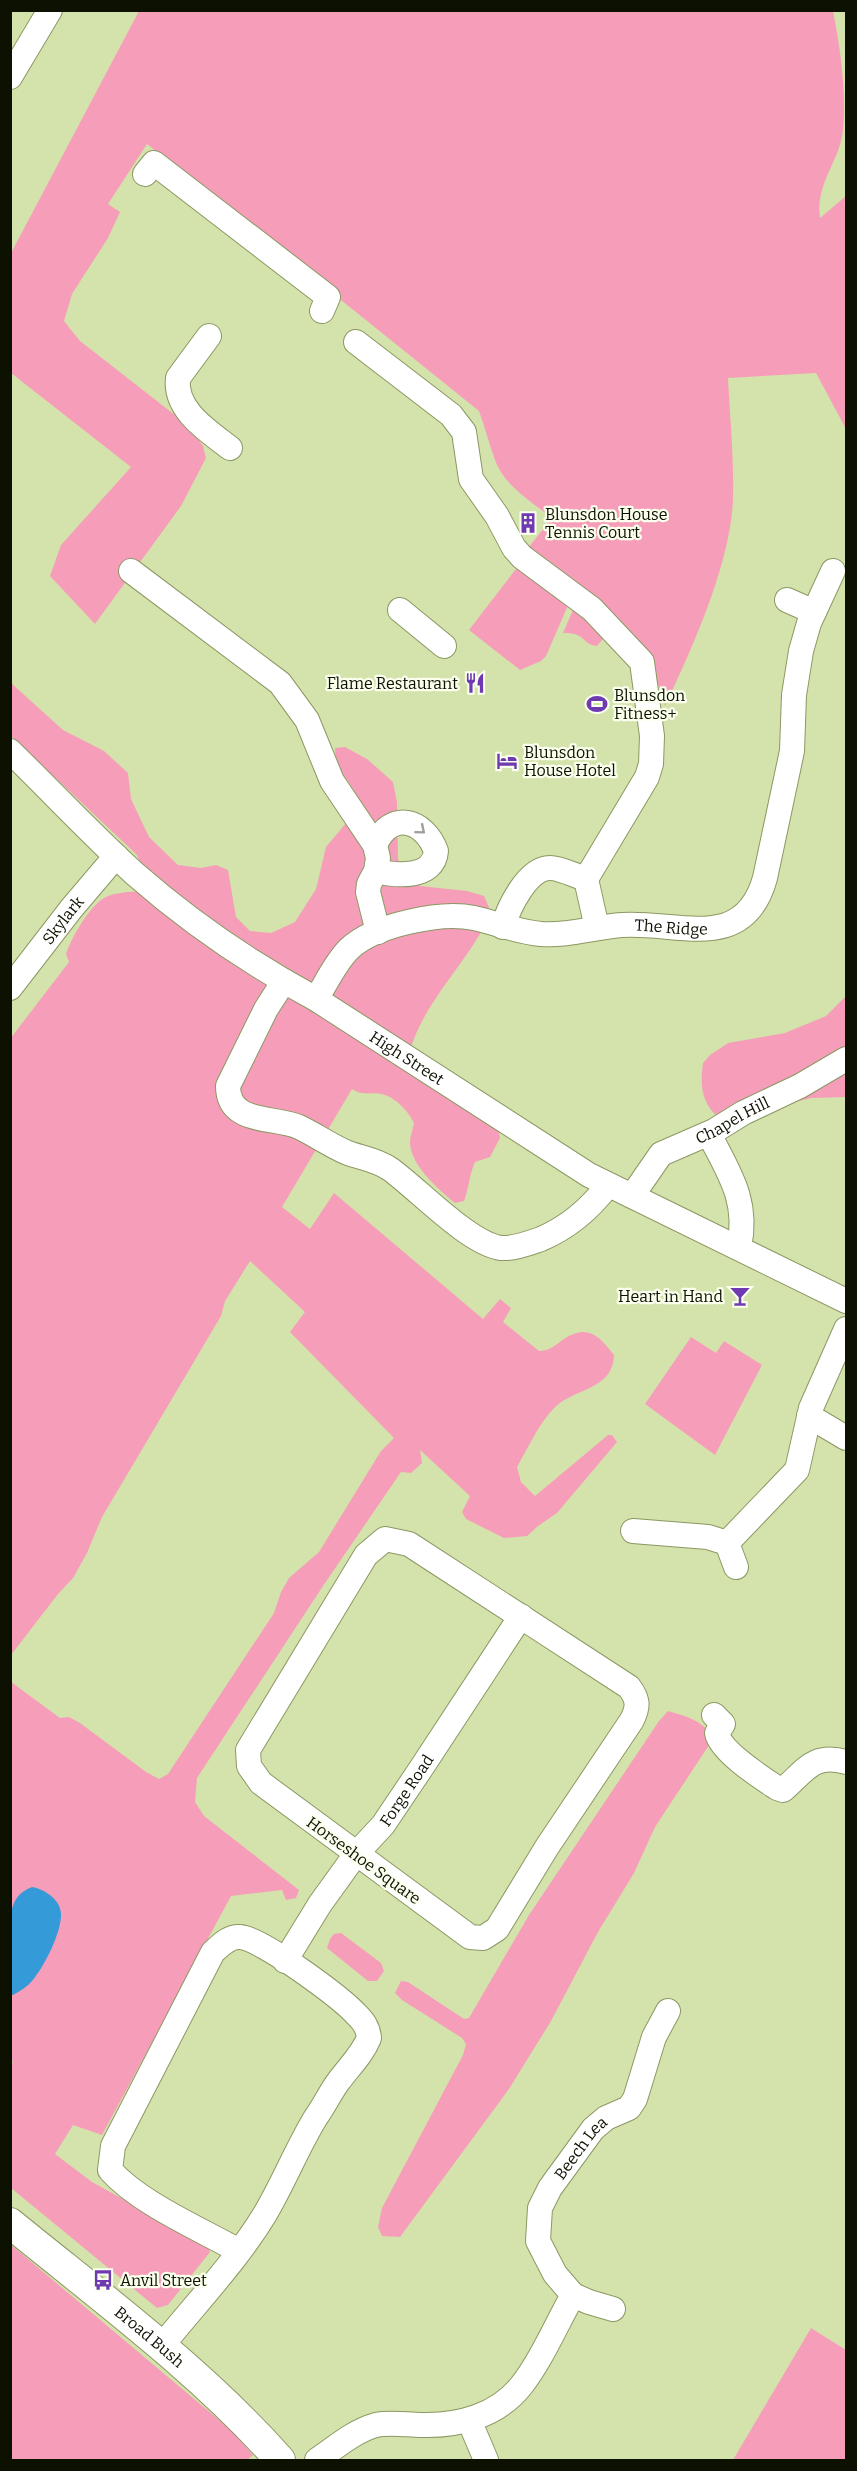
<svg xmlns="http://www.w3.org/2000/svg" width="857" height="2471" font-family="Bitter,serif">
<style>
.green{fill:#f69eb9}
.water{fill:#359ad8}
.lines{fill:none;stroke-linecap:round;stroke-linejoin:round}
.minor-casing{stroke:#8b9863;stroke-width:26}
.major-casing{stroke:#8b9863;stroke-width:32}
.minor{stroke:#fff;stroke-width:24}
.major{stroke:#fff;stroke-width:30}
.oneway{stroke:#9ea099}
.labels{text-anchor:middle;stroke-width:4.5;stroke-linejoin:round;paint-order:stroke}
.poi-label{font-size:16px;fill:#0d1101;stroke:#faffee;text-anchor:start}
.street-label{font-size:16px;fill:#0d1101;stroke:#faffee}
</style>
<rect width="100%" height="100%" fill="#d4e3ab"/>
<!-- green -->
<g class="green">
<path d="M139,11H833C840,46 847,94 843,130C840,161 815,184 820,218L846,196V429L816,373L728,378C730,418 734,458 733,497C732,560 692,649 665,706L650,658L528,548L552,518C532,502 504,486 495,460C489,444 485,427 479,411L147,144L108,204L120,212L108,238L72,294L64,321L80,341L189,426L203,446L206,458L181,506L95,624L50,576L61,545L131,467L11,373L10,255Z"/>
<path d="M519,565L569,603L546,656L541,661L520,670L469,630Z"/>
<path d="M576,603L607,634L597,646C581,644 586,632 563,633Z"/>
<path d="M11,683L63,730L104,751L128,773L131,799L149,837L178,865L201,868L216,865L228,870L236,917L250,931L271,933L295,922L316,889L326,847L351,817L354,790L336,764L335,748L345,747L367,759L393,782L397,802L398,859L403,870L420,886L467,891L484,896L491,912C470,963 417,1006 408,1061L498,1128L500,1138L490,1157L475,1162C469,1175 469,1188 464,1201L455,1203C439,1190 410,1165 410,1142C410,1137 413,1129 414,1123C408,1111 396,1097 381,1094C371,1092 361,1096 352,1089L282,1207L310,1229L334,1193L483,1319L500,1299L511,1308L503,1322L539,1351C550,1351 555,1345 564,1339C588,1323 600,1337 614,1355C613,1390 575,1388 555,1407C539,1423 528,1448 517,1467L521,1482L535,1496L608,1435H612L617,1442L557,1513L538,1526L527,1536L504,1538L466,1519L462,1512L470,1496L420,1450L422,1463L411,1473L401,1472L323,1586L197,1778L195,1802L204,1816L299,1890L296,1898L286,1900L282,1890L231,1896L102,2135L73,2125L55,2154L92,2182L207,2245L210,2252L168,2305L157,2308L11,2188L10,2068L13,2062L10,2060L11,1682L60,1718L69,1717L80,1723L146,1772L159,1779L168,1774L274,1613L281,1592L289,1578L319,1552L381,1451L394,1438L290,1332L305,1312L250,1261L225,1301L221,1316L102,1517L87,1553L73,1578L58,1594L11,1655L10,1039L69,962L66,954C72,937 88,908 104,898C114,892 131,892 142,891L147,880L137,855L11,736Z"/>
<path d="M846,996V1097L812,1098L719,1118C701,1103 700,1085 703,1063L710,1055L728,1043L785,1033L826,1016Z"/>
<path d="M691,1337L716,1353L724,1341L762,1365L715,1455L645,1404Z"/>
<path d="M668,1711C686,1716 705,1721 713,1739L655,1827L634,1873L598,1932L551,2021L509,2089L400,2237L382,2236L378,2227L382,2208L463,2055L466,2044L462,2038L402,2000L395,1993L401,1981L408,1982L464,2019L469,2018L529,1915L659,1721Z"/>
<path d="M341,1933L381,1963L384,1971L377,1981H368L327,1948L330,1939L334,1934Z"/>
<path d="M10,2244L231,2430L253,2455L247,2460H11Z"/>
<path d="M811,2328L846,2350V2460H733Z"/>
</g>
<!-- water -->
<path class="water" d="M32,1887C44,1889 60,1899 61,1913C62,1932 44,1967 32,1981C27,1987 20,1991 13,1995L10,1994L11,1913C14,1899 19,1892 32,1887Z"/>
<g class="lines">
<!-- minor casing -->
<g class="minor-casing">
<g id="minor">
<path d="M10,77L50,10"/>
<path d="M145,174L154,163L328,297L322,311"/>
<path d="M209,336L178,378C174,410 208,431 230,448"/>
<path d="M356,342L451,415L464,432L471,479L497,516L514,548L522,557L592,609L642,662L652,736L651,764L647,777L586,879L597,928"/>
<path d="M131,571L280,683L307,720L332,781L375,845L378,858L376,871L369,884L368,892L378,932"/>
<path d="M787,600L814,612"/>
<path d="M400,610L444,646"/>
<path id="s1" d="M10,751C52,792 92,835 135,874C191,923 251,964 316,999L589,1175L846,1301"/>
<path d="M375,845C391,810 424,819 436,851C434,879 396,876 376,871"/>
<path d="M503,927C508,909 527,868 550,868C561,868 575,876 586,879"/>
<path d="M284,981L266,1009L228,1086C228,1125 274,1116 299,1127C316,1135 331,1146 348,1153C362,1158 377,1160 390,1169C418,1189 469,1244 501,1248C514,1249 529,1243 541,1239C569,1227 590,1209 608,1185"/>
<path id="s2" d="M10,988L71,909L116,856"/>
<path id="s3" d="M316,999C327,982 335,963 349,949C374,925 441,911 474,918C497,923 517,932 541,934C568,936 595,927 622,925C678,921 744,954 765,878L792,751L794,695L801,651L809,623L833,571"/>
<path d="M709,1134C729,1173 749,1201 739,1247"/>
<path id="s4" d="M632,1196L661,1154L714,1131L743,1113L800,1086L846,1059"/>
<path d="M809,1416L846,1438"/>
<path d="M633,1531L708,1537L727,1543L736,1567"/>
<path d="M385,1539L409,1544L629,1687C638,1699 639,1706 632,1720L547,1847L497,1929L483,1938L470,1937L261,1783L249,1766L248,1750L366,1555Z"/>
<path d="M727,1543L797,1470L811,1408L846,1329"/>
<path d="M714,1715L723,1724L717,1733C720,1751 762,1778 777,1788L783,1790C806,1770 813,1753 846,1762"/>
<path id="s5" d="M285,1961L320,1904L356,1854L383,1825L422,1767L521,1616"/>
<path d="M573,2295L589,2302L613,2309"/>
<path d="M161,2347C196,2303 236,2262 265,2214C284,2182 297,2148 316,2117C324,2106 330,2093 338,2082C349,2067 362,2055 369,2038C368,2027 363,2021 356,2014C340,1997 261,1938 240,1937C229,1936 221,1945 213,1952L113,2146L110,2170C139,2203 200,2229 239,2251"/>
<path d="M469,2420L486,2460"/>
<path id="s6" d="M317,2460C335,2448 354,2431 376,2425C391,2422 407,2425 422,2425C458,2426 497,2416 521,2386C542,2359 556,2325 573,2295L555,2274L538,2241L540,2208L550,2188L593,2129L606,2118L629,2108L635,2099L654,2037L668,2011"/>
</g>
</g>
<!-- major casing -->
<g class="major-casing">
<g id="major">
<path id="s7" d="M10,2223C103,2299 201,2371 280,2460"/>
</g>
</g>
<!-- minor -->
<use href="#minor" class="minor"/>
<!-- major -->
<use href="#major" class="major"/>
</g>
<!-- one-way arrows -->
<defs><path id="oneway-chevron" d="M-2-3.5L2.5 0L-2 3.5" fill="none" stroke-width="1.6" stroke-linecap="round" stroke-linejoin="round" transform="scale(1.5)"/></defs>
<use class="oneway" href="#oneway-chevron" transform="translate(421 830) rotate(40)"/>
<!-- icons -->
<defs>
<g id="building-bare" transform="scale(1.62)"><path d="M-4-6H4V6H1V3H-1V6H-4ZM-2.5-4.3h1.7v1.8h-1.7ZM.8-4.3h1.7v1.8H.8ZM-2.5-1h1.7V.8h-1.7ZM.8-1h1.7V.8H.8Z" fill="#6f3ab1" stroke="#faffee" stroke-width="2.5" paint-order="stroke"/></g>
<g id="restaurant-bare" transform="scale(1.62)"><path d="M-5-6h1v4h1v-4h1v4h1v-4h1v5L-1.5 .5V6h-2V.5L-5-1ZM5-6V6H3V1.5H1.5Q1.5-4 5-6Z" fill="#6f3ab1" stroke="#faffee" stroke-width="2.5" paint-order="stroke"/></g>
<g id="stadium-bare" transform="scale(1.62)"><path d="M0-5a6.5 5 0 1 0 0 10a6.5 5 0 1 0 0-10ZM-3.5-1.8h7v3.6h-7Z" fill="#6f3ab1" stroke="#faffee" stroke-width="2.5" paint-order="stroke"/></g>
<g id="hotel-bare" transform="scale(1.62)"><path d="M-6-4.5h1.5V1H6V5H4.5V3h-9V5H-6ZM-4 0a1.8 1.8 0 1 1 3.6 0ZM.5 0V-2.5h3Q6-2.5 6 0Z" fill="#6f3ab1" stroke="#faffee" stroke-width="2.5" paint-order="stroke"/></g>
<g id="bar-bare" transform="scale(1.62)"><path d="M-6-5H6L.8 .8V4.5H3.5V6h-7V4.5H-.8V.8Z" fill="#6f3ab1" stroke="#faffee" stroke-width="2.5" paint-order="stroke"/></g>
<g id="bus-bare" transform="scale(1.62)"><path d="M-5-6H5V4H4V6H2V4H-2V6H-4V4H-5ZM-3.5-4V0h7V-4ZM-3.5 1.2v1.5H-2V1.2ZM2 1.2v1.5H3.5V1.2Z" fill="#6f3ab1" stroke="#faffee" stroke-width="2.5" paint-order="stroke"/></g>
</defs>
<g fill-rule="evenodd">
<use href="#building-bare" x="528" y="523"/>
<use href="#restaurant-bare" x="475" y="683"/>
<use href="#stadium-bare" x="597" y="704"/>
<use href="#hotel-bare" x="507" y="761"/>
<use href="#bar-bare" x="740" y="1296"/>
<use href="#bus-bare" x="103" y="2280"/>
</g>
<g class="labels">
<!-- poi labels -->
<g class="poi-label">
<text x="545" y="520">Blunsdon House<tspan x="545" dy="18">Tennis Court</tspan></text>
<text x="458" y="689" text-anchor="end">Flame Restaurant</text>
<text x="614" y="701">Blunsdon<tspan x="614" dy="18">Fitness+</tspan></text>
<text x="524" y="758">Blunsdon<tspan x="524" dy="18">House Hotel</tspan></text>
<text x="723" y="1302" text-anchor="end">Heart in Hand</text>
<text x="120" y="2286">Anvil Street</text>
</g>
<!-- street labels -->
<g class="street-label">
<text dy="6" stroke="none"><textPath href="#s2" startOffset="86">Skylark</textPath></text>
<text dy="6" stroke="none"><textPath href="#s3" startOffset="392">The Ridge</textPath></text>
<text dy="6" stroke="none"><textPath href="#s1" startOffset="504">High Street</textPath></text>
<text dy="6" stroke="none"><textPath href="#s4" startOffset="130">Chapel Hill</textPath></text>
<text dy="6" stroke="none"><textPath href="#s5" startOffset="210">Forge Road</textPath></text>
<text transform="translate(364 1860) rotate(36)" y="6">Horseshoe Square</text>
<text dy="6" stroke="none"><textPath href="#s6" startOffset="501">Beech Lea</textPath></text>
<text dy="6" stroke="none"><textPath href="#s7" startOffset="180">Broad Bush</textPath></text>
</g>
</g>
<!-- border -->
<rect width="857" height="2471" fill="none" stroke="#0d1101" stroke-width="24"/>
</svg>
